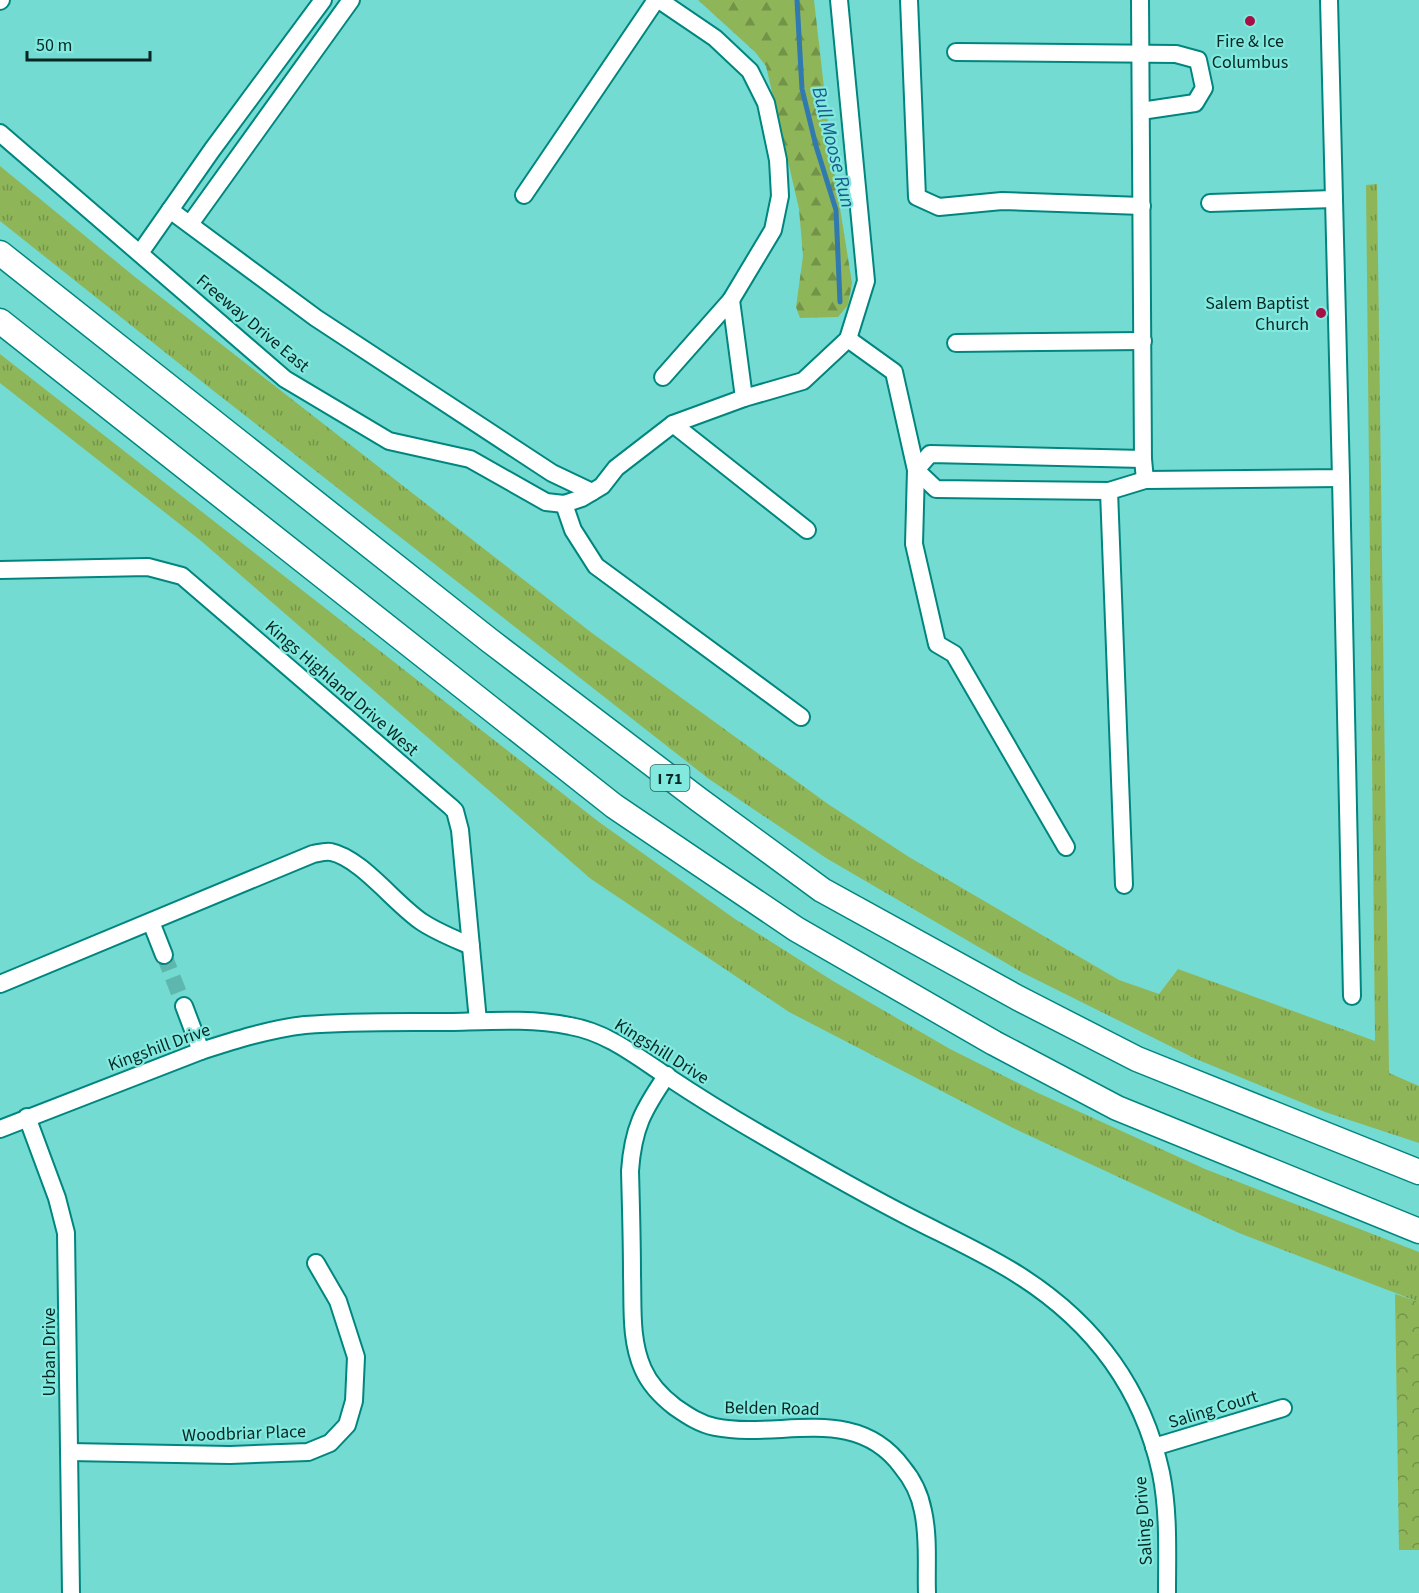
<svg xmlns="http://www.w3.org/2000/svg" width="1419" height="1593" font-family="'Source Sans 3',sans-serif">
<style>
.grass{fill:url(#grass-tufts)}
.forest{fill:url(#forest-firs)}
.park{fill:url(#park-crowns)}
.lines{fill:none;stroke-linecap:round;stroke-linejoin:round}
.stream{stroke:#307ab0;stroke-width:5}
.minor-tunnel{stroke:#5eb7af;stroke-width:16;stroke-dasharray:16 8;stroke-linecap:butt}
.minor-casing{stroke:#00867f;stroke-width:20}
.highway-casing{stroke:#00867f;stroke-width:27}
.minor{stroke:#fff;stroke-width:16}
.highway{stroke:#fff;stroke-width:24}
.poi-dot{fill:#a61047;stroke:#82e9df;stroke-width:2}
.labels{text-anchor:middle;stroke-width:4.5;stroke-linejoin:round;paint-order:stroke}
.shield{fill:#82e9df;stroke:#2a615c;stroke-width:1.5}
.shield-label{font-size:16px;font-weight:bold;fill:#042724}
.poi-label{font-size:18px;fill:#042724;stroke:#82e9df}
.street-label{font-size:18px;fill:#042724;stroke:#82e9df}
.water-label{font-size:20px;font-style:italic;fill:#1a598c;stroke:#82e9df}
</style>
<defs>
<pattern id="grass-tufts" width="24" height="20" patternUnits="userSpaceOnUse" patternTransform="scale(1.5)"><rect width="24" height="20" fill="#8fb559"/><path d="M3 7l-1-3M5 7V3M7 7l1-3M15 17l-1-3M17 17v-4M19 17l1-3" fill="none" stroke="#739349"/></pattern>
<pattern id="forest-firs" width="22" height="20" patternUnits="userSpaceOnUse" patternTransform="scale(1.5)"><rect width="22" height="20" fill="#8fb559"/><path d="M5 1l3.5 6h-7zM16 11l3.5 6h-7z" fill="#739349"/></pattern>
<pattern id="park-crowns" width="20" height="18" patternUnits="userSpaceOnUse" patternTransform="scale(1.5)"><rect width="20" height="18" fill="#8fb559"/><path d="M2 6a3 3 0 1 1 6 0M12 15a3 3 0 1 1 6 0" fill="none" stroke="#739349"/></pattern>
</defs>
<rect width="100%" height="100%" fill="#74dbd2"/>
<!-- grass -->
<g class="grass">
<path d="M0,166L135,277L592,633L828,804L909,857L1119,980L1159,994L1178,969L1375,1041L1366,185L1377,184L1389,1073L1419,1086V1143L1325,1112L1196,1059L1023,973L826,858L709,779L215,392L0,221Z"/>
<path d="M0,354L599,822L735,919L833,981L950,1049L1036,1092L1205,1169L1419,1252V1302L1239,1233L1013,1128L789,1012L591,879L200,540L0,383Z"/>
</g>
<!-- forest -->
<path class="forest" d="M698,0H814L832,158L852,283L848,305L838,317L800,318L796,307L803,256L799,209L766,66L755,52Z"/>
<!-- park -->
<path class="park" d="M1395,1294L1419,1302V1550H1399Z"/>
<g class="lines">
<!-- stream -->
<path class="stream" d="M797,0L802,89L816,146L836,210L840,302"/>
<!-- minor-tunnel -->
<path class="minor-tunnel" d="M164,955L184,1006"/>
<!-- minor casing -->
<g class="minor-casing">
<g id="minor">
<path d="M659,0L715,38L750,71L766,103L778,160L780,196L773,230L731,300"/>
<path d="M909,0L917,197L939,207L1002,201L1142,206"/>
<path d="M0,1L1,0"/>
<path d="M956,52L1176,54L1198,60L1204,88L1195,103L1141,111"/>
<path d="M0,133L285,379L389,441L470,459L546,502L564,504L582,498L602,486L616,468L673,424L744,398L803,381L848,339L866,281L839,0"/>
<path d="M524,195L656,0"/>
<path d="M1210,203L1334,199"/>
<path d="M170,210L316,318L552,473L592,492"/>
<path d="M190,224L351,0"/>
<path d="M140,253L212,150L323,0"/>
<path d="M848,339L894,372L916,470L914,544L937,644L954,654L1066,847"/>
<path d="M956,343L1143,341"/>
<path d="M663,377L731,300L744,398"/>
<path d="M673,424L807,530"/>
<path d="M1143,459L1145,480L1341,478L1329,0"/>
<path d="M916,470L930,454L1143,459L1140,0"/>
<path d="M916,470L936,489L1109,491L1145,480"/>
<path d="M1341,478L1352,996"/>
<path d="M1109,491L1124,885"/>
<path d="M564,504L573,530L596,566L801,717"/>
<path d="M0,570L148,567L182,576L451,807L455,811L460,830L478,1021"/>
<path d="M151,922L164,955"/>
<path d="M0,984L313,854C319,853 325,851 331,852C361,858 395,904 422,922C437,932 455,939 471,946"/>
<path d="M184,1006L201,1051"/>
<path d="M667,1075C643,1110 633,1128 630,1171C631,1206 632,1241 632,1275C633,1307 630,1340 643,1369C650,1385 662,1397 675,1407C688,1416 700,1424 715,1427C780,1440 855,1403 902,1467C913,1480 920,1495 923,1511C929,1538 926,1566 927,1593"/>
<path d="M27,1117L57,1198L66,1233L71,1593"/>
<path d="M0,1129L201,1051C235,1040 270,1029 305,1025C353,1021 402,1022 450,1022C490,1021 531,1018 570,1026C606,1032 635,1055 665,1075C698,1097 732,1118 767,1138C815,1166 862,1193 911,1218C946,1236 984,1253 1017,1274C1092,1321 1142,1386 1161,1473C1169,1512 1167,1553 1167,1593"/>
<path d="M1154,1447L1283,1408"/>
<path d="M69,1452L230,1455L308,1452L330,1443L347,1425L354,1401L356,1357L338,1301L316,1263"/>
</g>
</g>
<!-- highway casing -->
<g class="highway-casing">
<g id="highway">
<path d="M0,253L489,640L698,799L822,890L1018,998L1137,1059L1419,1172"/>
<path d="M0,321L614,806L796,929L994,1043L1117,1108L1419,1231"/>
</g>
</g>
<!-- minor -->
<use href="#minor" class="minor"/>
<!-- highway -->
<use href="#highway" class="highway"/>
</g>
<!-- markers -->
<g class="poi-dot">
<circle cx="1250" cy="21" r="6"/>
<circle cx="1321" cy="313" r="6"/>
</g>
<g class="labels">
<!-- shield labels -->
<rect class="shield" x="650.5" y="765" width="39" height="26" rx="4.5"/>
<g class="shield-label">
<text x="670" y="784">I 71</text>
</g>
<!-- poi labels -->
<g class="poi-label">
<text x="1250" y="47">Fire &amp; Ice<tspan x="1250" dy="21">Columbus</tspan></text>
<text x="1309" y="309" text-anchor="end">Salem Baptist<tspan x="1309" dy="21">Church</tspan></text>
</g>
<!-- street labels -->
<g class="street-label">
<text transform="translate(253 323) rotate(40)" y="6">Freeway Drive East</text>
<text transform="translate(342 688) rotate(41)" y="6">Kings Highland Drive West</text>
<text transform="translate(159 1047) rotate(-20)" y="6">Kingshill Drive</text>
<text transform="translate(662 1051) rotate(32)" y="6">Kingshill Drive</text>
<text transform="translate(49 1352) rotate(-90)" y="6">Urban Drive</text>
<text transform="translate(772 1408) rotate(1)" y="6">Belden Road</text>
<text transform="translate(1213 1409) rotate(-17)" y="6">Saling Court</text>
<text transform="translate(244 1433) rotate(-2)" y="6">Woodbriar Place</text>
<text transform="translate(1143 1521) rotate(-94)" y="6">Saling Drive</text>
</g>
<!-- water labels -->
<g class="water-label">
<text transform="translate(834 147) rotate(76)" y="7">Bull Moose Run</text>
</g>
</g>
<!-- scale -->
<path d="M27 51v9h123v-9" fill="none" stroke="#042724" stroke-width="3"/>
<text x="36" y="51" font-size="18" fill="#042724" stroke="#82e9df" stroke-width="4.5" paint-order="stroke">50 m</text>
</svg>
